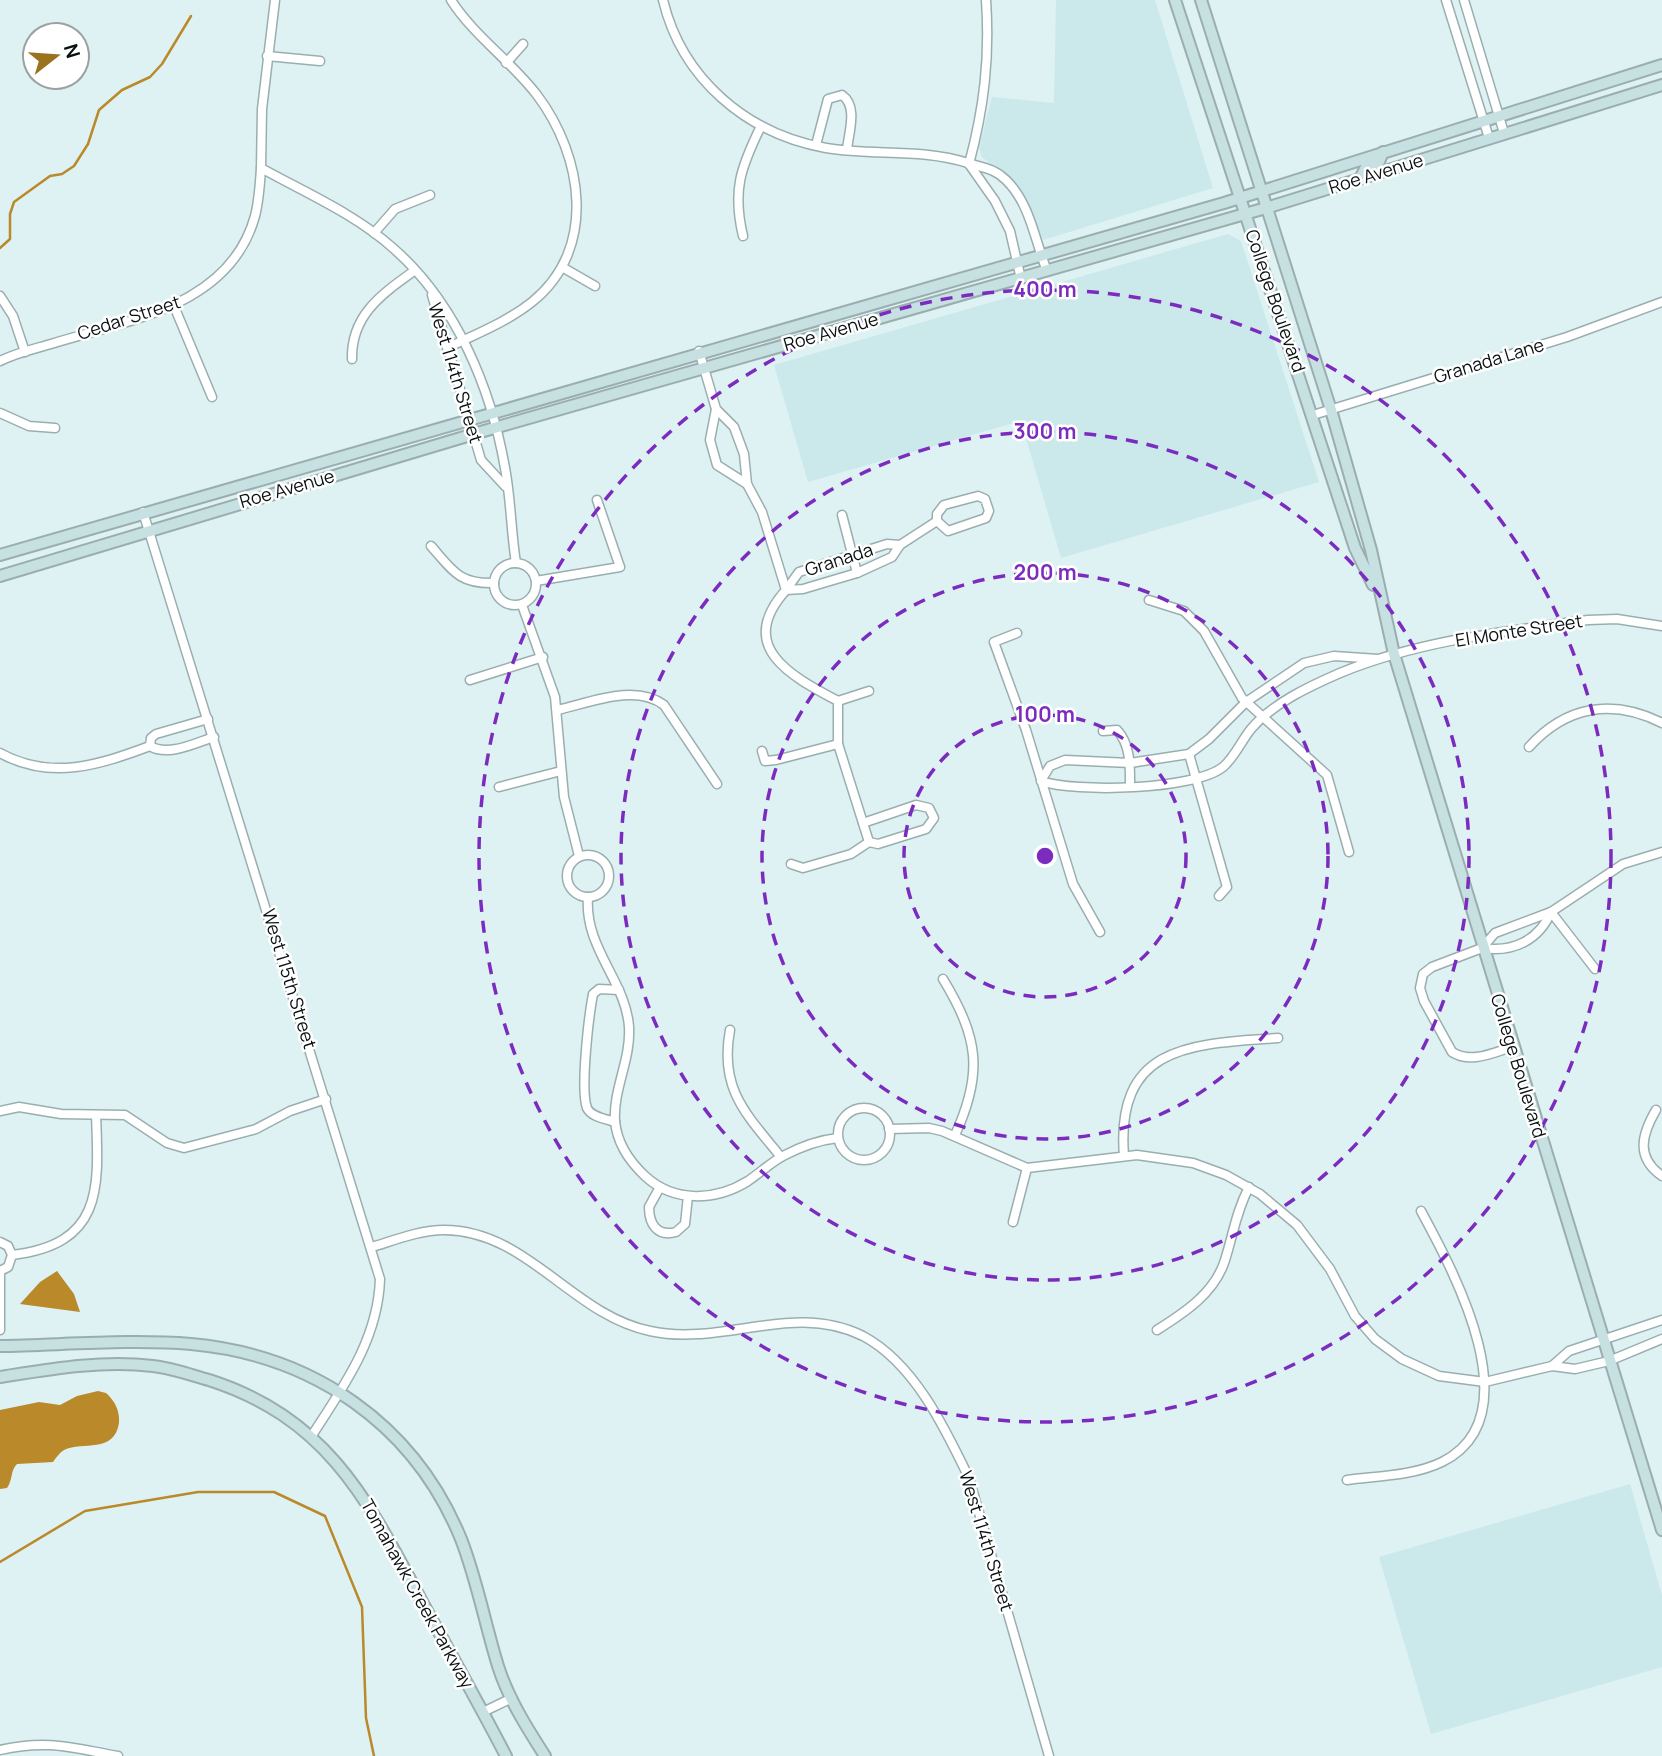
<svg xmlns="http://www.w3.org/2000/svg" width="1662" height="1756" font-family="Manrope,sans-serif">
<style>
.built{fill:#cbe8eb}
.water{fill:#b9892a}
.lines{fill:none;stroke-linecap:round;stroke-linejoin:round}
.stream{stroke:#b9892a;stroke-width:2.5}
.street-casing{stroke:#9baeaf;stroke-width:11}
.secondary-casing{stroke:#9baeaf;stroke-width:14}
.street{stroke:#fff;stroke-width:8}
.secondary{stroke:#c7e0e2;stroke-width:10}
.ring{fill:none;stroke:#7b2cbf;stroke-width:3.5;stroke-dasharray:12 9}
.labels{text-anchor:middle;stroke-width:5;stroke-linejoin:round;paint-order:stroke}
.street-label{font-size:18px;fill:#0a1111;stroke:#fff}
.centre{fill:#7b2cbf;stroke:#fff;stroke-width:3.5}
.ring-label{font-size:21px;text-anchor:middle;font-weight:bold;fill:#7b2cbf;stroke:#fff;stroke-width:5;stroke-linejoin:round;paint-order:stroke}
</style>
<rect width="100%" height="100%" fill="#def2f4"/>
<!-- built -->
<g class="built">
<path d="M1056,0H1155L1213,188L1043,240L1023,196L1006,176L982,157L979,147L992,97L1054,103Z"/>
<path d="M1228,234L1241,241L1319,482L1061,558L1021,421L808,482L774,365Z"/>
<path d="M1630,1484L1662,1595V1667L1431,1734L1379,1557Z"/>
</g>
<!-- water -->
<g class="water">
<path d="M57,1271L74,1294L80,1312L20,1304L40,1282Z"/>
<path d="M98,1391L106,1393C115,1401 120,1411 119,1423C114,1454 83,1441 64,1450C59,1453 56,1458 53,1462L17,1464C10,1471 13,1480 7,1488L0,1489V1410L39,1402L60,1405L77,1396Z"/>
</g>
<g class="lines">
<!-- stream -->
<g class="stream">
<path d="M0,248L10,239V214L14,202L50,176L62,174L74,166L88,144L99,110L122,90L150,77L162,64L191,16"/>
<path d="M0,1562L85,1511L198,1492H274L325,1516L362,1607L366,1718L374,1756"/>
</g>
<!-- street casing -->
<g class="street-casing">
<g id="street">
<path d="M275,0L262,109L261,168C306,193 355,214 393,248C456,303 491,388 505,468C511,499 511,532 516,563"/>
<path d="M663,0C682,79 747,134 826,148C874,156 921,148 968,163C983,168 994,168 1006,180C1030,203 1035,241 1047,271"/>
<path d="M1446,0L1489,138"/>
<path d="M1464,0L1504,133"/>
<path d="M267,56L320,61"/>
<path d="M506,63L523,44"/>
<path d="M816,145L828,99L842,95C858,106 849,132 847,149"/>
<path d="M969,164C984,108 990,58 986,0"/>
<path d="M969,164L995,201L1010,231L1021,279"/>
<path d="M374,233L395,209L430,195"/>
<path d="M743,236C732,190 741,167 761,126"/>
<path d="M562,267L595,286"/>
<path d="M432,295L481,460L505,486"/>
<path d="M0,296L13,316L25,352"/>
<path d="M174,306L212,397"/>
<path d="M447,348C476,334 507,322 532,302C598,249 583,156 537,95C511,61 474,36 451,0"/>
<path d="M699,351L716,409L734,427L744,454L747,484L762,512L786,590C735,647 791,676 838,701V744L869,842"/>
<path d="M352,359C351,315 382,294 414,271"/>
<path d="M0,361C16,353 34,349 51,344C128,320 230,307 255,216C259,201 260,184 261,168"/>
<path d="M716,409L710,440L717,465L747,484"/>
<path d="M0,413L29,426L55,428"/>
<path d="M1313,415L1567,337L1662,302"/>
<path d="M978,496L985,499L989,511L986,518L948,531L937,521V514L944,505Z"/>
<path d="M143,512L380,1279C378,1340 343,1387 311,1437"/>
<path d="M842,515L857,573"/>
<path d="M431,546C453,571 459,584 494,583"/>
<circle cx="515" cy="584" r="21"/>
<path d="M536,581L620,567L597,500"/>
<path d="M786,590L803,589L857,573L892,557L900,545L937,521"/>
<path d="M786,590L799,572L887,544L900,545"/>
<path d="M1149,600L1184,611L1204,631L1242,698L1327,775L1349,852"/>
<path d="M522,605L555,697L564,797L579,856"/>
<path d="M1017,633L994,642L1026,730L1073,884L1100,932"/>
<path d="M1378,659L1334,656L1304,663L1246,702L1209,739L1189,754L1130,763L1065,760L1050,766L1041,781C1075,793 1194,790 1223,767C1234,758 1242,740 1251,729C1273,703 1310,686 1340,673C1417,641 1506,631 1588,620L1617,619L1662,626"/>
<path d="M470,680L543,657"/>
<path d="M838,701L869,691"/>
<path d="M557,710C589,703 635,683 664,705L717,784"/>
<path d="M1103,731L1117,730C1131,745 1130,767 1130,786"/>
<path d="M150,746L151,738L156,734L208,719"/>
<path d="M1529,747C1566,706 1612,698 1662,723"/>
<path d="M762,751L765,761L776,760L838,744"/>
<path d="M0,753C51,781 99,765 150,746C168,757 195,743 214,737"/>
<path d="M1189,754L1227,887L1219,896"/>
<path d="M499,787L561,771"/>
<circle cx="588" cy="876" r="21"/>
<path d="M791,864L803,868L851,854L869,842L878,844L926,829L934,818L929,808L916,805L863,823"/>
<path d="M588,897C584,948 626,981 629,1027C631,1060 613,1089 615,1121C617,1144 629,1161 645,1176C674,1203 716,1201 748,1181C760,1173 770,1163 783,1156C800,1147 819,1140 838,1138"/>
<path d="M1551,912L1595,969"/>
<path d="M1482,948C1513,953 1539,940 1551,912"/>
<path d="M943,979C978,1037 984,1072 955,1135"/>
<path d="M730,1030C719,1089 746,1114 781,1157"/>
<path d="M1512,1047C1492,1053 1471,1064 1452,1052L1424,1001L1420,988L1423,974L1432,967L1482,948L1495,933L1551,912L1623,864L1662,852"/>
<circle cx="864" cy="1134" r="26"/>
<path d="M1656,1110C1642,1134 1635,1157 1662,1176"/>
<path d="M0,1111L19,1107L61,1114L125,1115L167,1143L184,1148L256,1129L290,1111L326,1099"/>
<path d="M615,1122C606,1119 591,1117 587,1108C580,1089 589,1015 593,994L599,989L619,990"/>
<path d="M889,1129L929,1128L942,1131L1027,1168L1137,1155L1193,1163L1226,1175L1260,1194L1297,1225L1330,1269L1355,1316L1375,1339L1402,1359L1439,1376L1485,1382L1552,1366L1575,1369L1609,1361L1662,1339"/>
<path d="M1124,1156C1115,1044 1193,1044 1278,1038"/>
<path d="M660,1187L649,1207C649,1224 657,1237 676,1232L685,1224L688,1196"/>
<path d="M1013,1222L1027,1168"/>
<path d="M0,1242L8,1246L12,1255L8,1267L0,1271"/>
<path d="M372,1247C395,1240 420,1230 444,1230C527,1230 572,1315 650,1331C723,1347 793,1301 863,1336C914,1363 945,1428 969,1478L1049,1756"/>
<path d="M12,1255C103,1244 99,1189 96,1115"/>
<path d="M0,1330V1271"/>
<path d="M1157,1330C1184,1313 1215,1293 1225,1260C1233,1235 1236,1212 1249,1187"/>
<path d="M1552,1366L1569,1351L1662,1320"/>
<path d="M1347,1480C1377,1476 1413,1476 1442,1462C1533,1417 1454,1272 1421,1211"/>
<path d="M483,1712L512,1698"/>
<path d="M0,1750C48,1739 72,1748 118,1756"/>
</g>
</g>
<!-- secondary casing -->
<g class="secondary-casing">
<g id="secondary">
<path d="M1175,0L1355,548L1373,585"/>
<path d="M1201,0L1331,410L1371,550L1394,654L1662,1530"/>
<path d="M1360,179L1366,167L1378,164L1383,152"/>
<path d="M0,555L1224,203L1662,65"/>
<path d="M0,576L494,428L1266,208L1662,85"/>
<path d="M0,1346C61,1345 131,1339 191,1344C313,1355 414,1424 461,1539C477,1580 485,1624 498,1666C508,1698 527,1728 545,1756"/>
<path d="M0,1377C51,1369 101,1360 153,1366C172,1368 191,1375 209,1380C330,1419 369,1503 425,1607C452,1656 480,1706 506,1756"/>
</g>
</g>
<!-- street -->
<use href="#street" class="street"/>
<!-- secondary -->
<use href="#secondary" class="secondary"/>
</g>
<!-- distance rings -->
<g class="ring">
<circle cx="1045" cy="856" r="141"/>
<circle cx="1045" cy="856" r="283"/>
<circle cx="1045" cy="856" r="424"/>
<circle cx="1045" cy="856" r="566"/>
</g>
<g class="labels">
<!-- street labels -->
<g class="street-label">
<text transform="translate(1376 174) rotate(-17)" y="6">Roe Avenue</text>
<text transform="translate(1275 301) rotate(71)" y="6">College Boulevard</text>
<text transform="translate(129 318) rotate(-18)" y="6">Cedar Street</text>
<text transform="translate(831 332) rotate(-16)" y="6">Roe Avenue</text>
<text transform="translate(1489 361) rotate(-17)" y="6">Granada Lane</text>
<text transform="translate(455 373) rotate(73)" y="6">West 114th Street</text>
<text transform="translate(287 489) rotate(-16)" y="6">Roe Avenue</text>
<text transform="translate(839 560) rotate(-18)" y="6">Granada</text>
<text transform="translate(1519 631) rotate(-9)" y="6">El Monte Street</text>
<text transform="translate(289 979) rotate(73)" y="6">West 115th Street</text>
<text transform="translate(1518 1066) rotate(73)" y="6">College Boulevard</text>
<text transform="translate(986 1541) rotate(73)" y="6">West 114th Street</text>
<text transform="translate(417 1594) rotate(61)" y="6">Tomahawk Creek Parkway</text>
</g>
</g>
<circle cx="1045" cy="856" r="10" class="centre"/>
<g class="ring-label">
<text x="1045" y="297">400 m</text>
<text x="1045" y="439">300 m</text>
<text x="1045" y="580">200 m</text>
<text x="1045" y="722">100 m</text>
</g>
<!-- north arrow -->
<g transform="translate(56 56) rotate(73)"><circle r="33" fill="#ffffff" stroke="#9da0a0" stroke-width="2"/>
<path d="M0-5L12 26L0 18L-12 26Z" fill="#9b721f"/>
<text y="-10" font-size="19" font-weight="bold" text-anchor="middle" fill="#0a1111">N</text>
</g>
</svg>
